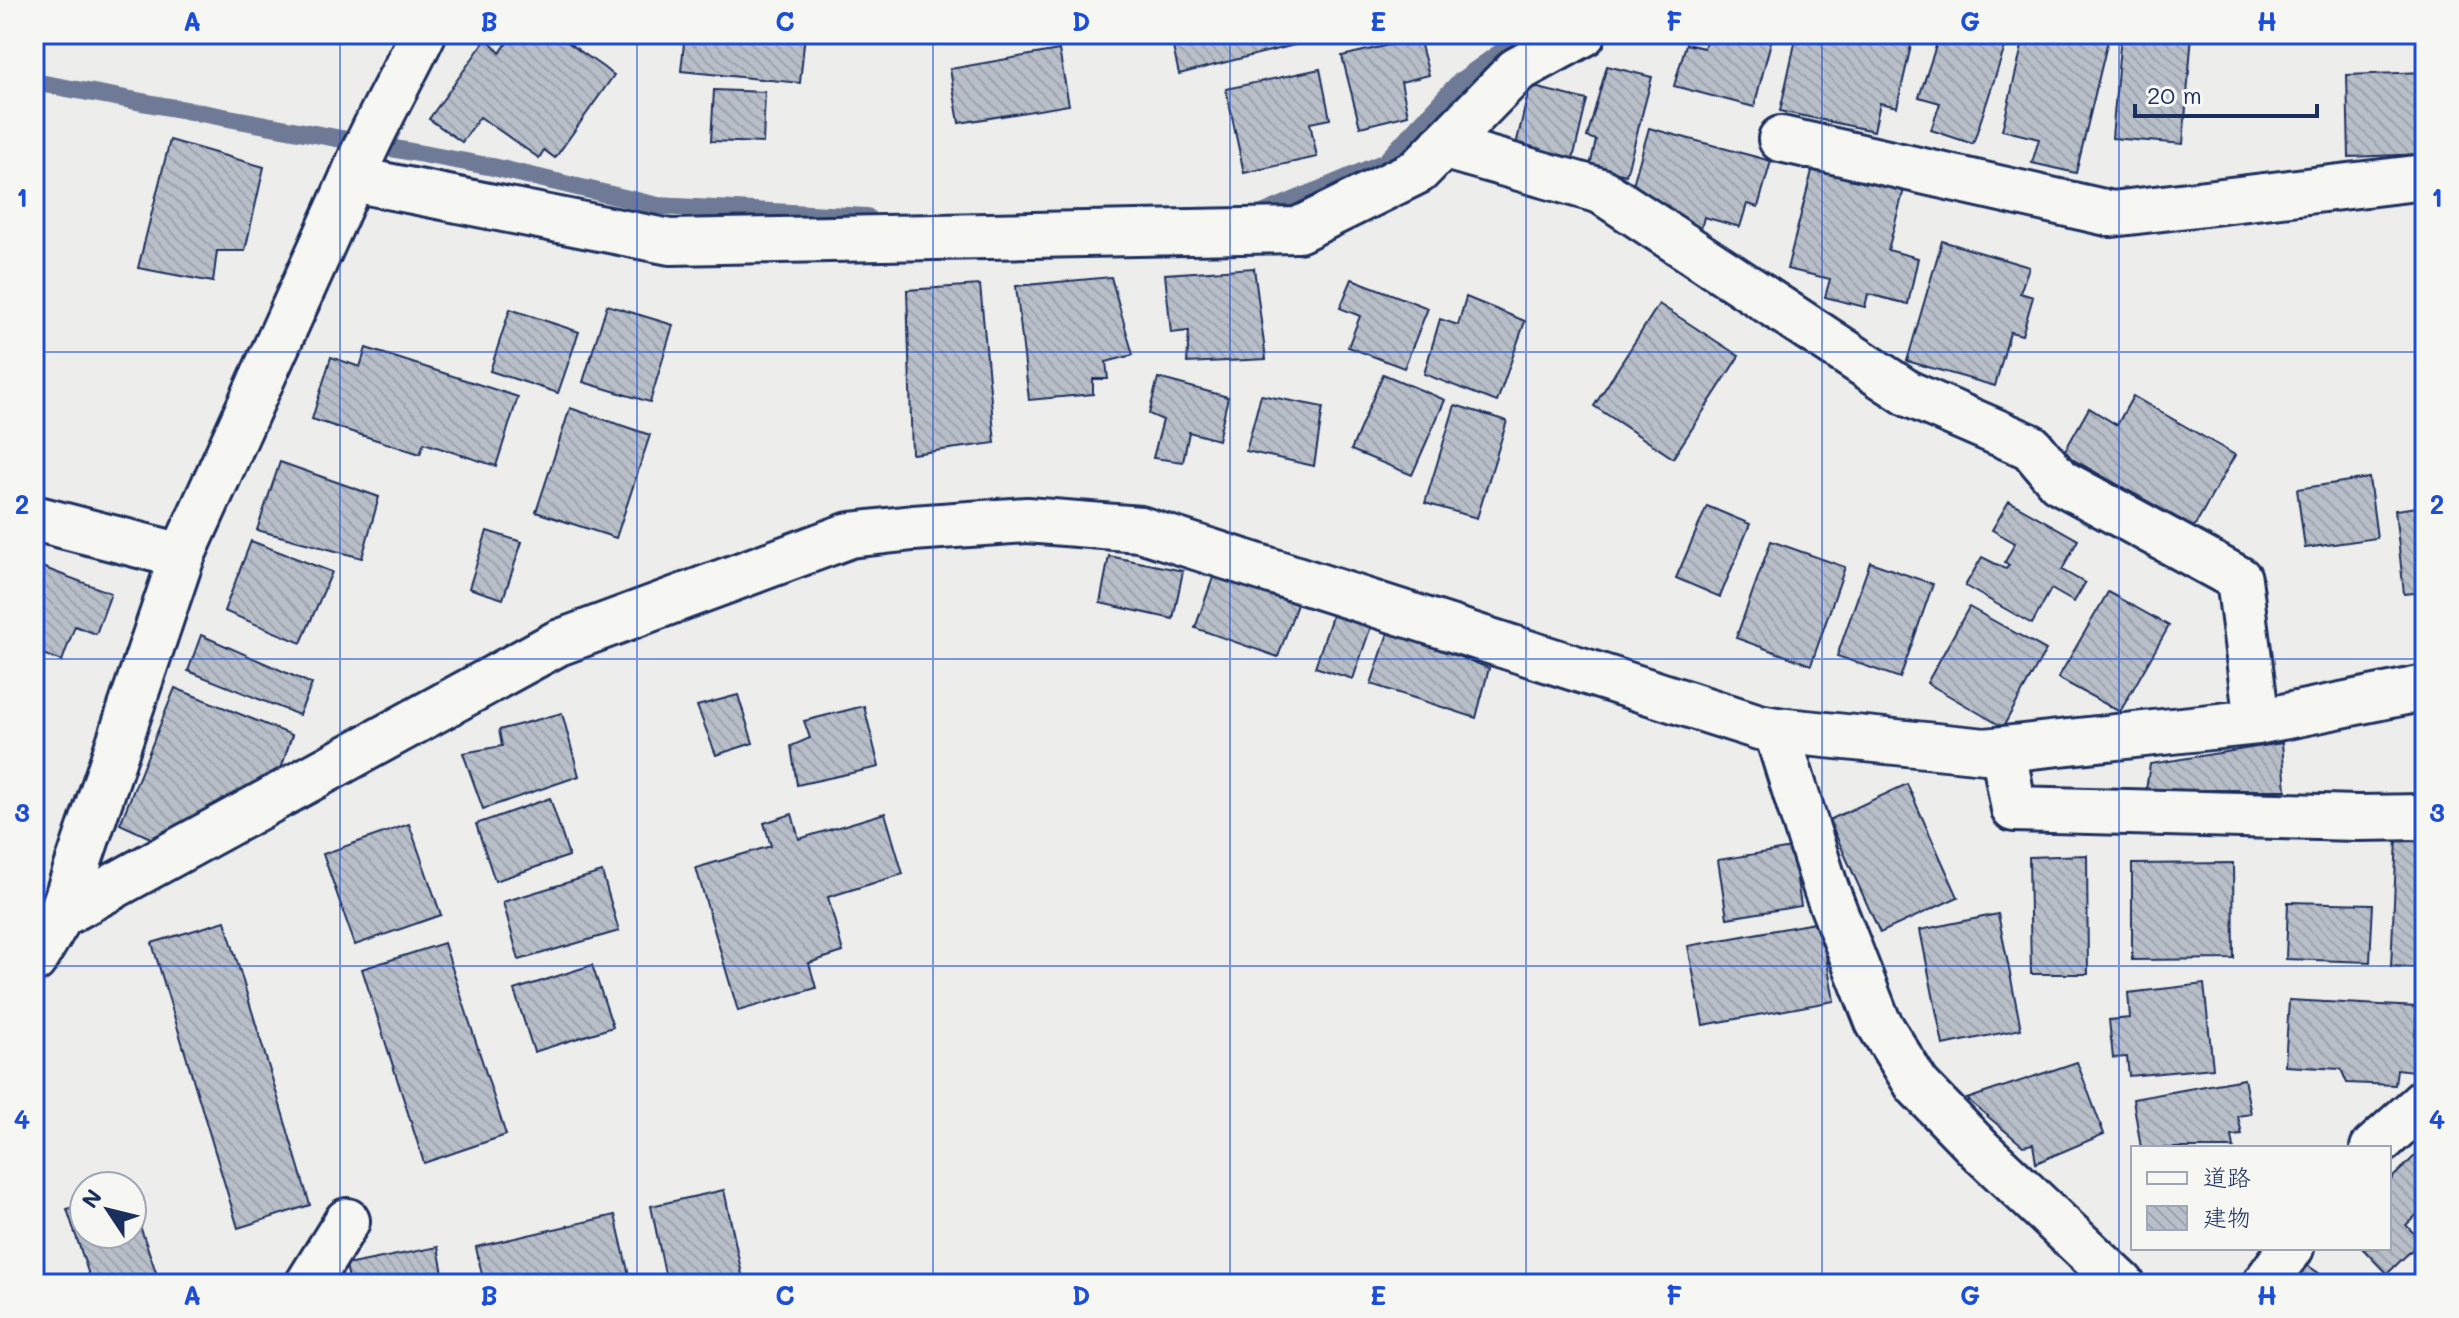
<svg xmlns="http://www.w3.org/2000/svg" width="2459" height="1318" font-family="Mali,'Klee One',sans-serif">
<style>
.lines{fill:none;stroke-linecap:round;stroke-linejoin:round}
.stream{stroke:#6e7a96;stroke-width:18}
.building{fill:url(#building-back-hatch);stroke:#1b2f5e;stroke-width:2}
.minor-casing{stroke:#1b2f5e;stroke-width:50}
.minor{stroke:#f6f6f2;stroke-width:44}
.grid{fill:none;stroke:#1d4ed8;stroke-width:2;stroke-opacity:0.55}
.neatline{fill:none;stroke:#1d4ed8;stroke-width:3}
.grid-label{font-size:26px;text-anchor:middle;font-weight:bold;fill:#1d4ed8}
</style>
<defs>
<pattern id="building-back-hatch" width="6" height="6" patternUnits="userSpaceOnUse" patternTransform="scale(2)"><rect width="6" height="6" fill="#b9bfc8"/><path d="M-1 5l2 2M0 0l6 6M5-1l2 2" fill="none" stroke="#9ea4ae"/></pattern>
</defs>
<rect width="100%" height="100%" fill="#edeeec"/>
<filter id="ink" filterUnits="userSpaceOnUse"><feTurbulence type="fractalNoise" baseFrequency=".0125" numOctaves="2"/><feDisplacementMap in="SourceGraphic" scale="16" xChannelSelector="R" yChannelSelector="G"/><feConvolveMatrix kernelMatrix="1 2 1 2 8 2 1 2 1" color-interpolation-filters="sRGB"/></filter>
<g filter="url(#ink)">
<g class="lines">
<!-- stream -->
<g class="stream">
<path d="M34,82L493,167L658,206L867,217"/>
<path d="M1252,215H1260L1385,162L1459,82L1526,34"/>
</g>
</g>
<!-- building -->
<g class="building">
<path d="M513,34H556L614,75L555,158L544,150L539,158L480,117L462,142L429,119L487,38L500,53Z"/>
<path d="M685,34H805L800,83L681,71Z"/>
<path d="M1170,34H1338L1179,74Z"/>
<path d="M1708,34H1773L1754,107L1674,86L1686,44L1704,48Z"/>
<path d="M1797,34H1898L1913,37L1897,107L1880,103L1874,131L1780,111Z"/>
<path d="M1940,34H1996L2008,38L1973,144L1931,130L1940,103L1919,97Z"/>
<path d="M2025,34H2081L2108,40L2076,173L2032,163L2039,139L2002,130Z"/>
<path d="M2121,34H2192L2183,144L2112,138Z"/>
<path d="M1419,38L1429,75L1401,82L1408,115L1360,127L1342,56Z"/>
<path d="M1059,50L1069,105L959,123L950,69Z"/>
<path d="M1607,66L1652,77L1626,175L1590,166L1596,140L1587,137Z"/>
<path d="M1320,69L1330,119L1310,123L1317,157L1244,173L1226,89Z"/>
<path d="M2425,72V154L2349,157L2347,75Z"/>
<path d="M1530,86L1587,100L1573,159L1516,145Z"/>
<path d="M714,90L765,92L763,143L711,141Z"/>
<path d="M1649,128L1771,161L1758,207L1747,204L1740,227L1704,217L1701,229L1664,219L1668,206L1630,195Z"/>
<path d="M170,140L264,167L245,251H217L213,282L138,268Z"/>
<path d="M1813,167L1904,189L1888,250L1918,258L1908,304L1868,294L1865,307L1825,297L1830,279L1787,269Z"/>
<path d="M1942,241L2029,267L2020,293L2033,297L2022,335L2010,332L1995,386L1907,361Z"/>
<path d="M1254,268L1266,359L1187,363L1189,331L1171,333L1165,274Z"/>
<path d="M1111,277L1133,355L1106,362L1108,379H1093V394L1029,400L1016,286Z"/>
<path d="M1352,279L1428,308L1404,368L1348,347L1360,316L1340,308Z"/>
<path d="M980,285L995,443L912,454L907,290Z"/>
<path d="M1466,297L1525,321L1497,402L1424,374L1440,319L1458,325Z"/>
<path d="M1659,304L1739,356L1673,458L1594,406Z"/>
<path d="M607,305L673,325L650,402L583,382Z"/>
<path d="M510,309L579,332L558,393L490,371Z"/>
<path d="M366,348L518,397L496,466L424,443L420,454L312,419L331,357L360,367Z"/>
<path d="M1383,374L1445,400L1412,475L1351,450Z"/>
<path d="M1158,378L1228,397L1218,440L1189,432L1183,462L1153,458L1163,420L1149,414Z"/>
<path d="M1261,395L1323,407L1314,466L1246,451Z"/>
<path d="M2133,396L2235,455L2194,527L2063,454L2089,408L2117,425Z"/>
<path d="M1455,405L1507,421L1477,518L1425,503Z"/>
<path d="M570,408L650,435L616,538L536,512Z"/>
<path d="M280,462L379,497L362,558L257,530Z"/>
<path d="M2369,478L2377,538L2305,548L2297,489Z"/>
<path d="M2009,501L2078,540L2062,570L2085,583L2074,602L2051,589L2032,624L1965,586L1982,557L2006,569L2009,565L2005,562L2015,543L1992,530Z"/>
<path d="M1707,506L1750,524L1720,597L1676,578Z"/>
<path d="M2425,506V592L2404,594L2395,510Z"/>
<path d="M487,531L522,542L503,599L469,588Z"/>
<path d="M251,541L332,572L301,643L224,611Z"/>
<path d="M1771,541L1845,567L1811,665L1736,638Z"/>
<path d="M1109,556L1183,571L1173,619L1100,603Z"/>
<path d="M1870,562L1933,584L1900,678L1837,656Z"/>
<path d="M34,564L111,593L96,634L75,626L62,661L34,651Z"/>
<path d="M1214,575L1297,604L1278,657L1195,628Z"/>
<path d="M2108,592L2169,626L2120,712L2058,678Z"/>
<path d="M1969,607L2046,650L2003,727L1927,683Z"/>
<path d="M1333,613L1371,626L1353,679L1315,667Z"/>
<path d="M1389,630L1489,668L1476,718L1371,684Z"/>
<path d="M201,635L312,684L299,715L188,671Z"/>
<path d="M175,688L292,735L280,772L170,847L120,824Z"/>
<path d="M738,695L753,743L716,755L697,706Z"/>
<path d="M864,706L879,767L797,785L791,746L810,738L804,721Z"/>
<path d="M562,713L579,776L483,809L463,753L502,746L499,730Z"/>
<path d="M2282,743L2286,790H2146L2150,764Z"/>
<path d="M1907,784L1958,897L1880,933L1829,820Z"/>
<path d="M550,798L569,856L495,881L476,824Z"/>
<path d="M885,813L903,874L828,897L843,952L809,963L816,988L738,1011L696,868L771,846L764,823L792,814L799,839Z"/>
<path d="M409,824L441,915L355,945L323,854Z"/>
<path d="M2397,838L2425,839V968L2391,966Z"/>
<path d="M1792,848L1801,906L1727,918L1718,860Z"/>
<path d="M2087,855L2088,974H2031L2029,857Z"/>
<path d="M2233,863L2234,959L2132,960V864Z"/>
<path d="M602,872L619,931L519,960L503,902Z"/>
<path d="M2288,902L2373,904L2370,962L2286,959Z"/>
<path d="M1998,914L2021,1029L1943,1045L1920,930Z"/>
<path d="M225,921L310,1205L238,1228L152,943Z"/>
<path d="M1820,922L1834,1001L1703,1025L1688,946Z"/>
<path d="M444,943L506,1135L424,1163L362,969Z"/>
<path d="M592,965L613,1027L534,1052L514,990Z"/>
<path d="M2204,984L2213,1068L2129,1076L2127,1057L2113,1058L2109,1020L2130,1018L2128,993Z"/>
<path d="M2289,1000L2417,1007L2413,1071L2397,1069L2395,1085L2347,1083L2341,1069L2285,1066Z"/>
<path d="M2077,1062L2104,1134L2036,1163L2033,1144L2023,1146L1967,1099Z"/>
<path d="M2244,1079L2251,1114L2238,1116L2242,1135L2232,1136L2234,1148H2141L2133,1099Z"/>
<path d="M2425,1146V1207L2406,1225L2421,1241L2387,1274L2362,1248H2389V1181Z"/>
<path d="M724,1190L743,1279L719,1284H667L651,1206Z"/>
<path d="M84,1203V1234H132V1203L158,1278L141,1284H92L67,1209Z"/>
<path d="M615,1215L631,1284H484L476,1247Z"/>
<path d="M438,1247L445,1284H350L346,1265Z"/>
<path d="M2304,1263L2335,1284H2289Z"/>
</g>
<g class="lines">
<!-- minor casing -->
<g class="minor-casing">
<g id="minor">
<path d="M1781,139L2112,214L2425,177"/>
<path d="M1442,146L1601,191L1909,394L2031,447L2059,481L2239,579L2257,722"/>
<path d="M352,179L670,242L1298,230L1418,171L1517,70L1583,34"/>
<path d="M34,518L182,556"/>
<path d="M1776,730L1826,889L1878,1022L1917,1085L1980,1150L2122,1284"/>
<path d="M2003,750L2014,809L2358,818L2425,817"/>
<path d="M61,915L558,643L850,535L913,528L1027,520L1140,529L1759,727L1776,730L1985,751L2257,722L2425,688"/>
<path d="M34,960L61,915L182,556L352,179C372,129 400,82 423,34"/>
<path d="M2373,1148L2425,1101"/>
<path d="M308,1284L347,1221"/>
<path d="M2265,1284L2291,1248"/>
</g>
</g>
<!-- minor -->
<use href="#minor" class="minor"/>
</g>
</g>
<!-- grid -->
<path class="grid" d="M340,34V1284M637,34V1284M933,34V1284M1230,34V1284M1526,34V1284M1822,34V1284M2119,34V1284M34,352H2425M34,659H2425M34,966H2425"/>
<!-- margin -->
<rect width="2459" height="1318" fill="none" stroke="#f6f6f2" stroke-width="88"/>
<!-- legend -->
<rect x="2131" y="1146" width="260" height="104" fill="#f6f6f2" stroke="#9ea6b7" stroke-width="2"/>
<rect x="2147" y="1172" width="40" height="12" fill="#f6f6f2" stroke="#9ea6b7" stroke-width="2"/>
<text x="2203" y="1186" font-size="24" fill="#1b2f5e">道路</text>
<rect x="2147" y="1206" width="40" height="24" fill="url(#building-back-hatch)" stroke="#9ea6b7" stroke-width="2"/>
<text x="2203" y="1226" font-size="24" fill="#1b2f5e">建物</text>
<!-- north arrow -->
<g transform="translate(108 1210) rotate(305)"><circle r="38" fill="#f6f6f2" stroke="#9ea6b7" stroke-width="2"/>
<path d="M0-6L14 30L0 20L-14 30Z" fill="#1b2f5e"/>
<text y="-12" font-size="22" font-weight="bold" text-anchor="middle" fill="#1b2f5e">N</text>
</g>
<!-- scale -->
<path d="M2135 104v12h182v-12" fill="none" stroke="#1b2f5e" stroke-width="4"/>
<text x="2147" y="104" font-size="24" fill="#1b2f5e" stroke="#f6f6f2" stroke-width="6" paint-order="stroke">20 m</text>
<rect x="44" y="44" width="2371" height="1230" class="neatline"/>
<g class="grid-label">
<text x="192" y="31">A</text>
<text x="489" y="31">B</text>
<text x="785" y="31">C</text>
<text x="1081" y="31">D</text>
<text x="1378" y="31">E</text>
<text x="1674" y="31">F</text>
<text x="1970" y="31">G</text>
<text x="2267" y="31">H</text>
<text x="22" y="207">1</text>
<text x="2437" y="207">1</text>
<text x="22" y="514">2</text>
<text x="2437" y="514">2</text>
<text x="22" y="822">3</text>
<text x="2437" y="822">3</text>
<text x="22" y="1129">4</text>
<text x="2437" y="1129">4</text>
<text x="192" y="1305">A</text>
<text x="489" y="1305">B</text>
<text x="785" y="1305">C</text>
<text x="1081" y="1305">D</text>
<text x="1378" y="1305">E</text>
<text x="1674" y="1305">F</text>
<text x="1970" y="1305">G</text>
<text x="2267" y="1305">H</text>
</g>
</svg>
